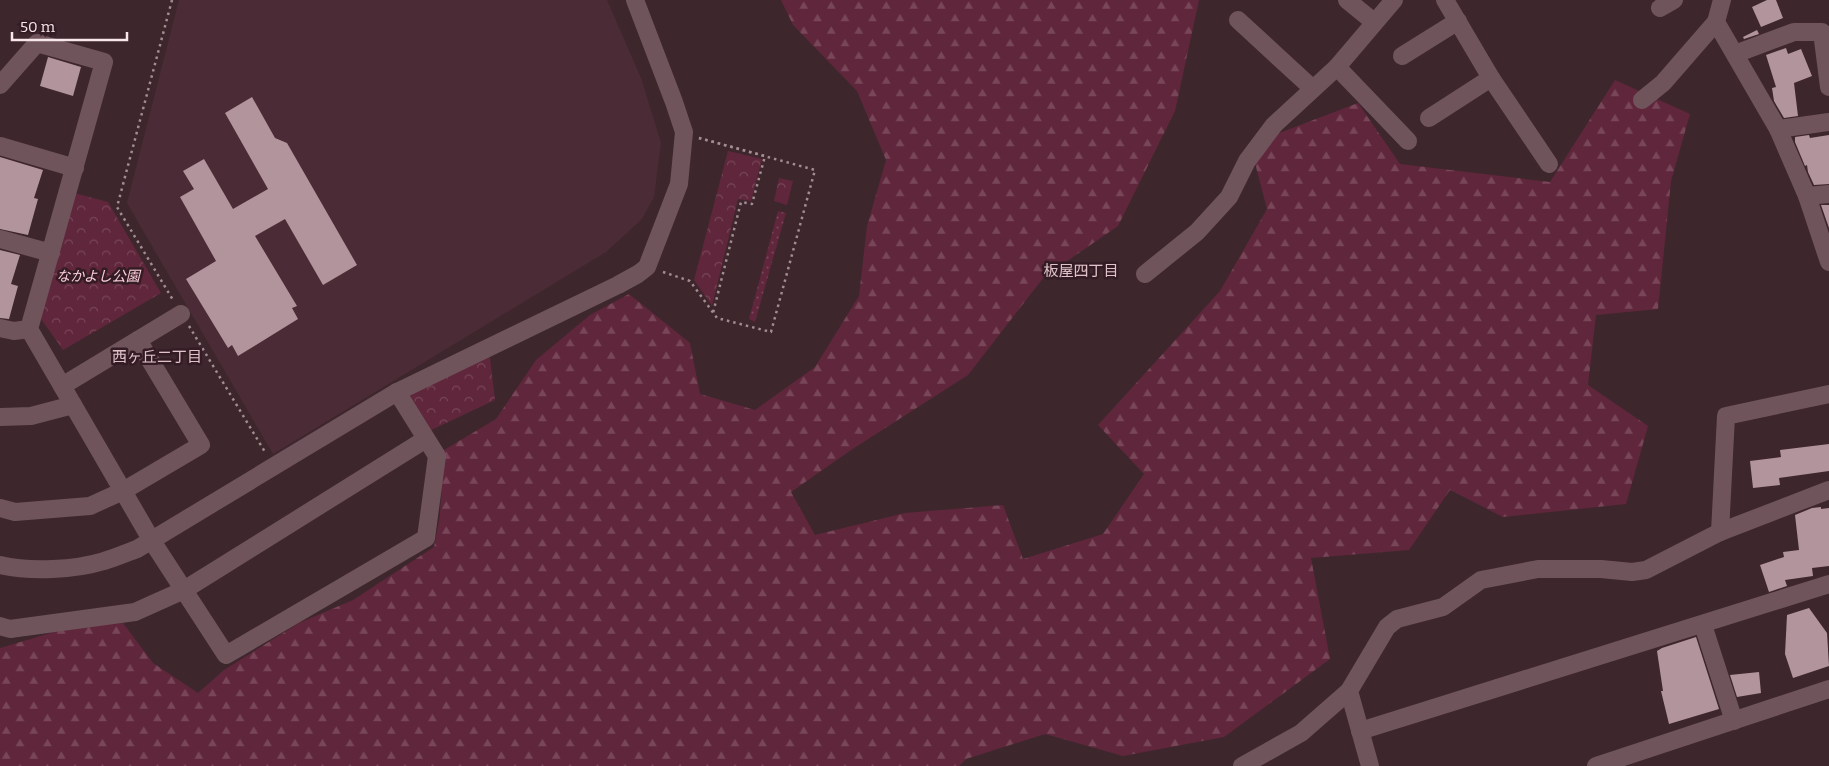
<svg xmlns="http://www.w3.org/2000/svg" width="1829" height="766" font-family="Bitter,'Noto Sans JP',serif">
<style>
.built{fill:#4b2c36}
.forest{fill:url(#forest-firs)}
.park{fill:url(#park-crowns)}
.garden{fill:url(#garden-dots)}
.building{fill:#b2949c}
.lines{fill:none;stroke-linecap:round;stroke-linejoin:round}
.path{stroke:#a18d92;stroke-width:2.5;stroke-dasharray:2.5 4;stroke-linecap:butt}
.minor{stroke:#6f545c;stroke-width:18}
.labels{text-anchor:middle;stroke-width:5;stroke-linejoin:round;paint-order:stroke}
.park-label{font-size:14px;font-style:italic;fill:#fdcfdc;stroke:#331c24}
.neighbourhood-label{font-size:15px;fill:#e2c2ca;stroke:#331c24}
</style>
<defs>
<pattern id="forest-firs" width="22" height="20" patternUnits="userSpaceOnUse" patternTransform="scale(1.25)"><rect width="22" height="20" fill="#60263b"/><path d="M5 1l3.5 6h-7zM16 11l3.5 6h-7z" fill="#784658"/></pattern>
<pattern id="park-crowns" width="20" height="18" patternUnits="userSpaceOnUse" patternTransform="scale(1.25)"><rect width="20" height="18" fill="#60263b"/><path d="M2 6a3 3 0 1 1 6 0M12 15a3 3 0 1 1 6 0" fill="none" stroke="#784658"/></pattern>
<pattern id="garden-dots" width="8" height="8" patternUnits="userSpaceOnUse" patternTransform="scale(1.25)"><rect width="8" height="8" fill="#60263b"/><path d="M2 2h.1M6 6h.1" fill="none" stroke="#784658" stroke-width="1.8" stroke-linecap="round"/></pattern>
</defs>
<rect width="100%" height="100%" fill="#3e262d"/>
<!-- built -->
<path class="built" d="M179,0H607L641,78L661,143L654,197L642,219L606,252L273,454L127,203Z"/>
<!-- forest -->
<path class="forest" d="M781,0H1199L1175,111L1118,226L1044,277L968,375L851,450L791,492L815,535L905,513L1003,505L1023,559L1103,534L1144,474L1098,425L1220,291L1267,209L1250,144L1358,103L1400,164L1550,182L1615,80L1690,114L1671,181L1658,309L1596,315L1588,385L1648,426L1626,504L1503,517L1450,490L1409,550L1311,558L1330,659L1224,737L1123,756L1045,734L966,759L959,766H0V648L78,625L123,623L153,663L198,693L224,670L299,623L353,600L434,547L440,515L444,450L496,419L536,360L590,315L629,294L690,343L700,394L755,410L815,367L859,296L867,226L886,160L857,91L793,25Z"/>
<!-- park -->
<g class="park">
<path d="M728,151L762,159L751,201L738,199L712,306L694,280Z"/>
<path d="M779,178L793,181L787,205L774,201Z"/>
<path d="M74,193L108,202L161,293L63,350L39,316Z"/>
<path d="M488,341L495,400L427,432L404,393Z"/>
</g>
<!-- garden -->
<path class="garden" d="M778,211L786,213L755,322L749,319Z"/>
<!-- building -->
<g class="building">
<path d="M1767,0H1776L1783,18L1761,27L1752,7Z"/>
<path d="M1757,30L1759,34L1744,39L1743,37Z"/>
<path d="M1786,48L1788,54L1801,49L1812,76L1794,83L1798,116L1784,118L1774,101L1772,88L1776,87L1766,55Z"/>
<path d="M48,57L81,67L73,96L40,86Z"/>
<path d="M252,97L275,138L287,143L357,265L323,285L285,219L255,236L297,306L292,308L298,319L238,356L232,345L228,348L186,279L216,261L180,197L194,189L183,171L204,159L233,209L268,189L225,113Z"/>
<path d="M1809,135L1810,138L1829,135V184L1814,185L1808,172L1807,165L1805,166L1795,142V137Z"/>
<path d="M0,157L43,170L34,198L38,199L28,235L0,229Z"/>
<path d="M1821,205H1829V228Z"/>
<path d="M0,250L20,255L11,284L18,286L9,319L0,318Z"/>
<path d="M1829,444V471L1779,478L1780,485L1753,488L1750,461L1781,457L1780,450Z"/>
<path d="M1821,507V509L1829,508V566L1812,568L1813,576L1785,580L1787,586L1769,592L1760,565L1784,557L1783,552L1799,550L1795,515L1812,508Z"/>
<path d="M1809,608L1827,633L1829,666L1793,678L1785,654L1787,615Z"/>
<path d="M1696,637L1719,709L1669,724L1661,691H1663L1657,651L1662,648Z"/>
<path d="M1759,672L1761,693L1737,697L1730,675Z"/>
</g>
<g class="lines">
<!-- path -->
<g class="path">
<path d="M172,0L117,207L173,300"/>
<path d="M699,138L765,156L752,204L741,202L713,313"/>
<path d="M663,272L690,281L717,318L771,332L815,170L699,138"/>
<path d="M189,326L265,452"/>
</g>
<!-- minor -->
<g class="minor">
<path d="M1347,0L1374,22"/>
<path d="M1445,0L1491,78L1549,164"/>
<path d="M1722,0L1716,22L1778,129L1807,196L1829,262"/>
<path d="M1660,8L1674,0"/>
<path d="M1238,20L1313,89"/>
<path d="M1735,54L1794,32H1822L1829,87"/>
<path d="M1402,56L1458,21"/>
<path d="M1337,67L1408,141"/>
<path d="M0,85L37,43L104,62L29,329L152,541L226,655L426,538L437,456L397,392"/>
<path d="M1642,100L1663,83L1716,22"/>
<path d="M1429,118L1491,78"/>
<path d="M1778,129L1829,122"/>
<path d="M0,146L75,168"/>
<path d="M1807,196L1829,194"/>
<path d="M0,239L51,253"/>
<path d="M1145,274L1197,232L1229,197L1247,161L1274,125L1337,67L1394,0"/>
<path d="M0,328L14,331L29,329"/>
<path d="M62,386L181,314"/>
<path d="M0,417L31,416L73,405"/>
<path d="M0,508L15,512L90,506L123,491L201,445L138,340"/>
<path d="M1720,532L1726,416L1829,394"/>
<path d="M0,565C30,572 75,570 104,561C115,558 126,553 137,549L397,392L618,285L638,274L647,267L679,184L684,132L674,102L635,0"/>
<path d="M1703,625L1734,721"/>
<path d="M0,626L10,629L135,612L184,590L426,439"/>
<path d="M1349,691L1370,766"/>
<path d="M1360,731L1829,584"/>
<path d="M1242,766L1301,733L1349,691L1387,627L1397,619L1443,607L1481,580L1538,569H1601L1632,572L1646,570L1720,532L1829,490"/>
<path d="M1596,766L1829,689"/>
</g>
</g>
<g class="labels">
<!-- park labels -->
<g class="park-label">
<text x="98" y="281">なかよし公園</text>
</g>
<!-- neighbourhood labels -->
<g class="neighbourhood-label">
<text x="1081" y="276">板屋四丁目</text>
<text x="157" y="362">西ヶ丘二丁目</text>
</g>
</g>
<!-- scale -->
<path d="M12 32v8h115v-8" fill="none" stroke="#f7e7eb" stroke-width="2.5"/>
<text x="20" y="32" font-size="15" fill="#f7e7eb" stroke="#331c24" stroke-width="4" paint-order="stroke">50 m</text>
</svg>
